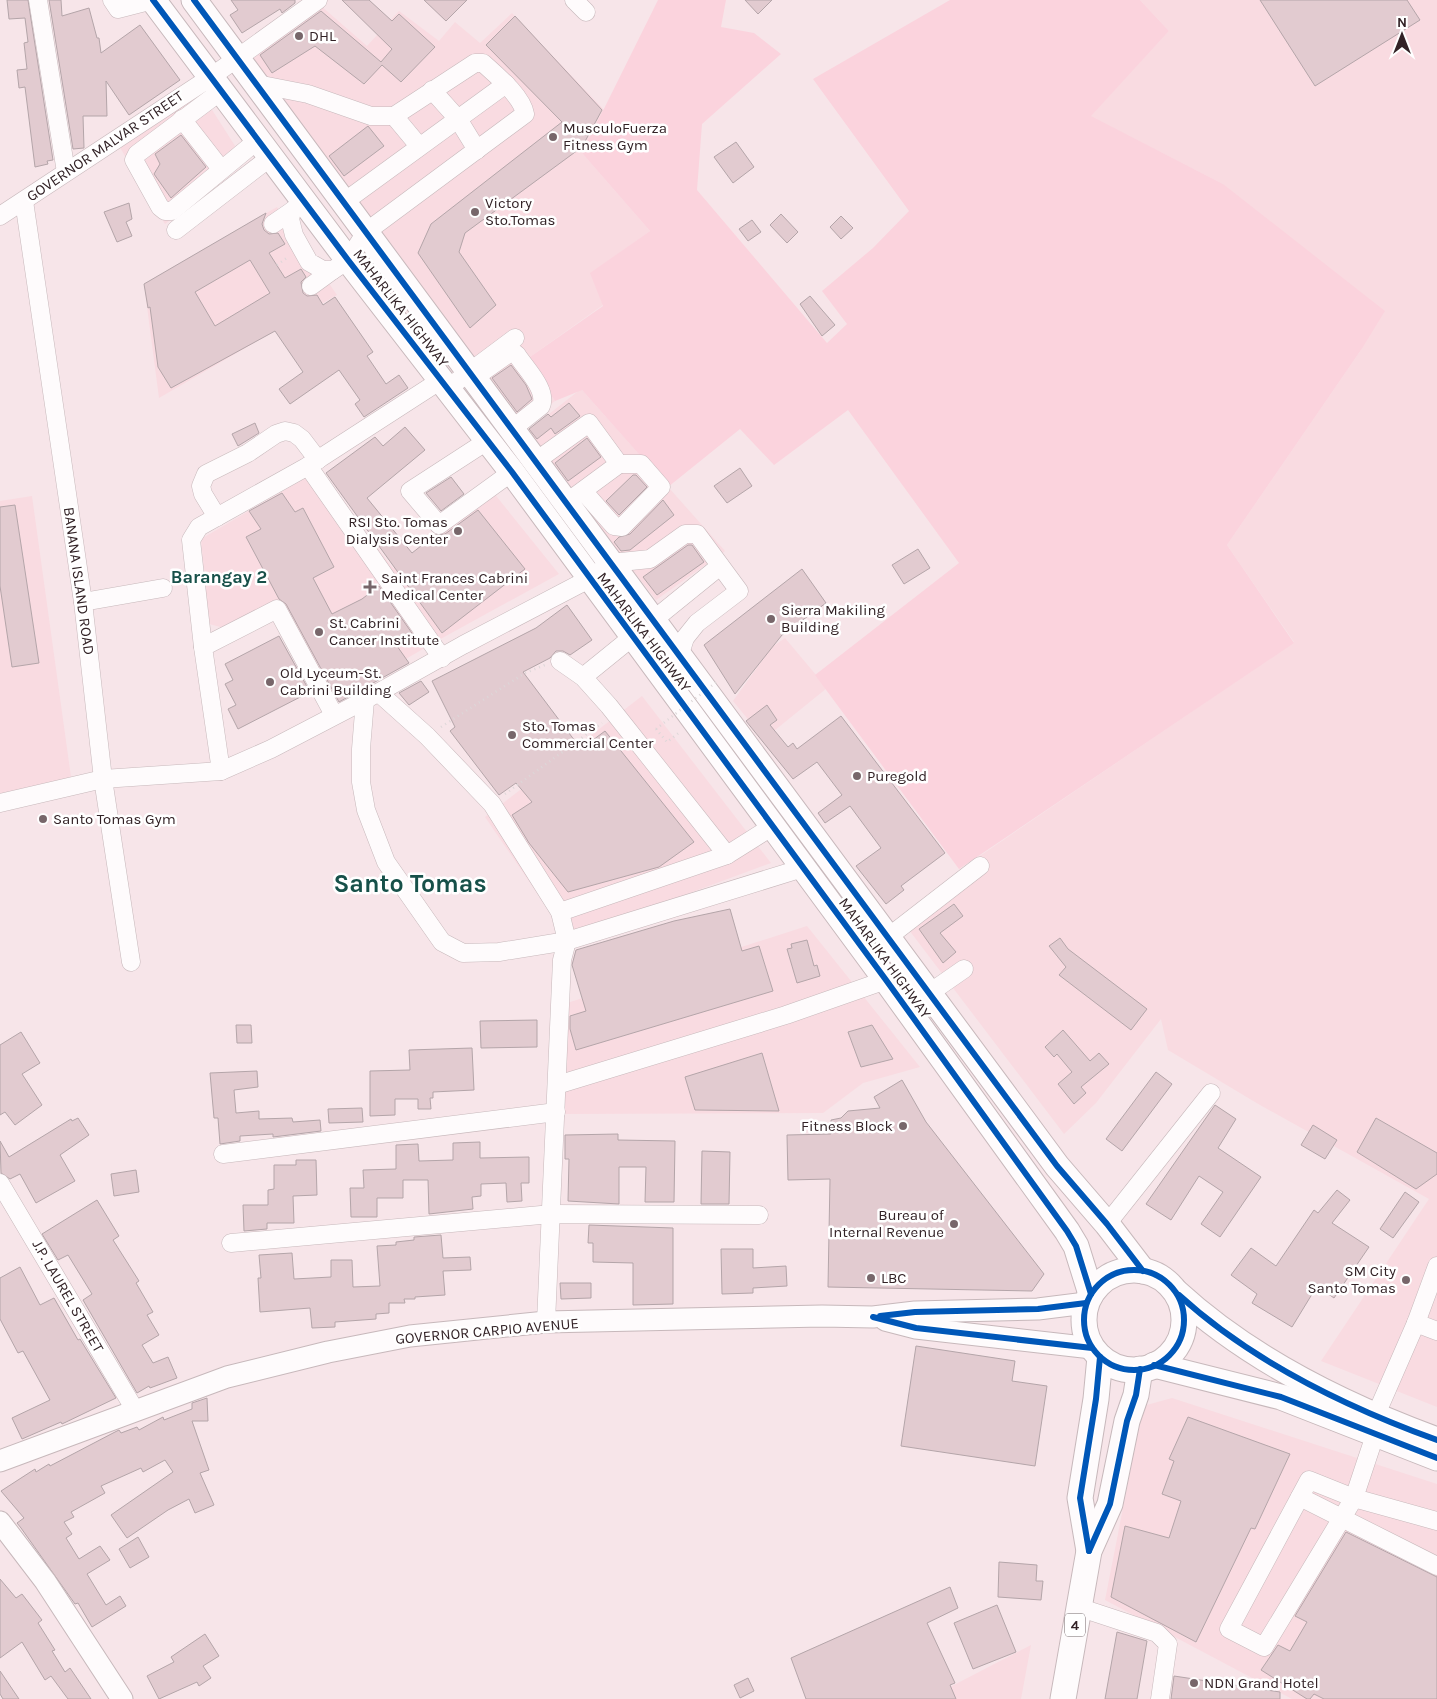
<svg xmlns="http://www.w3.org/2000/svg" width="1437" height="1699" font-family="Karla,sans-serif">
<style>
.built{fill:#f9dbe1}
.green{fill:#fbd3dd}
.building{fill:#e2cbd0;stroke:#b4a5a9;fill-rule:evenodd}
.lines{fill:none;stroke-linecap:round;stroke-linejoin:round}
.minor-casing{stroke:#c7b8bb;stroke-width:19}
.major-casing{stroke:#c7b8bb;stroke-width:23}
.highway-casing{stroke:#c7b8bb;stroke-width:27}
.path{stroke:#ddd7d8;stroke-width:2.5;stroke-dasharray:1 4;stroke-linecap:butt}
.minor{stroke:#fefbfc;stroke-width:18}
.major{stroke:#fefbfc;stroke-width:21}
.highway{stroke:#fefbfc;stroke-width:25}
.path-bridge{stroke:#ddd7d8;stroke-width:2.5;stroke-dasharray:1 4;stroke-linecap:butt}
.cycleway-casing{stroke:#fff;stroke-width:9}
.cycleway{stroke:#0057b8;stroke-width:6}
.poi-dot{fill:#77666a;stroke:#fff;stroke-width:2}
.labels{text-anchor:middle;stroke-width:5;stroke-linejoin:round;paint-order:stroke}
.shield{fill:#fff;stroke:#706467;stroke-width:1}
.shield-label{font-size:14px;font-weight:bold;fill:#322226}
.poi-label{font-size:15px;fill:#322226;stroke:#fff;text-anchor:start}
.street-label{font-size:15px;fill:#322226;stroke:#fff}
.quarter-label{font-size:18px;font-weight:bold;fill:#175049;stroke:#fff}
.town-label{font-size:25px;font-weight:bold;fill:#175049;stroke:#fff}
</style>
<rect width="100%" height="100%" fill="#f7e5e9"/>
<!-- built -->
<g class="built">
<path d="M1140,0H1437V1407L1321,1361L1429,1199L1260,1105L1168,1050L1161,1019L1096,1103L1064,1134L909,930L983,869L971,862L1294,642L1227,545L1361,350L1223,184L1090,116L1169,31Z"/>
<path d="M320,5L367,46L399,11L439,41L455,22L480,43L512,13L605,111L582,153L650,231L591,273L603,305L527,359L555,401L524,424L251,56Z"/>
<path d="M200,91L244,160L165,224L118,144Z"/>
<path d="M277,207L337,295L159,398L144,284Z"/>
<path d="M581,389L725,551L656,600L526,432Z"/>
<path d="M317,471L393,568L493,492L559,574L435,642L332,702L275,601L228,629L209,624L201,539Z"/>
<path d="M32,496L71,777L0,796V501Z"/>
<path d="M785,638L827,688L764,739L733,701L772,647Z"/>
<path d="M642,696L771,863L568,938L485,817Z"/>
<path d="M807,926L920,1067L863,1083L823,1113L561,1114L564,1004Z"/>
<path d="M1172,1398L1437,1484V1699H1292L1105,1600L1143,1406Z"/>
<path d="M1031,1645L1021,1699H922L950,1687Z"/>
</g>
<!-- green -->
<path class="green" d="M658,0H726L721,27L754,33L781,54L702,124L697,190L827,343L847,324L822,291L873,248L909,211L813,79L950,0H1140L1169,31L1091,116L1223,184L1385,311L1361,350L1227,545L1294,643L959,869L815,675L959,563L848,410L774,465L740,429L668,487L582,390L555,401L527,359L603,306L590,273L650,231L582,153Z"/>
<!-- building -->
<g class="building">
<path d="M7,0H28L53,160L47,161L48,164L35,167L25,87L19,88L17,70L27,69L24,43L28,42L25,18L9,19Z"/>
<path d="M49,0H61L62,16L89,8L97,38H99L101,53L140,25L180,80L129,115L106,81L107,116H83L84,148L73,149Z"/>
<path d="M231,0H295V3L282,13L280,9L242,33L230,15L238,10Z"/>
<path d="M342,0H369L392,21L399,14L435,47L401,82L382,65L364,84L315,46L272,73L260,55L321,11L381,62L392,49Z"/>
<path d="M424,0H467L446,21Z"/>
<path d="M745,0H772L758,14Z"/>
<path d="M1260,0H1407L1420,20L1315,86Z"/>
<path d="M515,16L602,110L582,147L465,233L459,252L496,305L470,328L418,253L431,224L562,122L486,45Z"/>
<path d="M368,126L384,146L344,176L329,156Z"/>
<path d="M181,135L206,167L171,198L154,174L160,164L155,154Z"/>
<path d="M736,142L754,167L733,183L714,157Z"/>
<path d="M129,203L132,219L126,222L132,236L117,242L104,212Z"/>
<path d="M266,213L262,224L264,230L269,234L278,233L285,244L269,253L285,278L301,269L306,277L301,282L303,293L307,296L317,295L323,305L335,297L373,352L367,356L386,384L399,375L408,388L364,417L355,404L360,400L339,370L290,404L279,389L303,372L275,331L171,388L158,367L150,307L148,308L144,284ZM250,260L270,293L215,326L195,292Z"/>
<path d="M781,214L798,232L787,243L770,225Z"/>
<path d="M841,216L853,228L841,239L830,227Z"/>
<path d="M752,220L761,232L748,241L739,229Z"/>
<path d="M810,296L835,325L822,336L800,304Z"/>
<path d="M511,365L526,385L532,399L517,412L492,378Z"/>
<path d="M569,403L580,416L555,434L551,428L537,439L529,429L548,414L551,417Z"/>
<path d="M255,423L259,433L238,446L232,434Z"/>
<path d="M405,427L425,450L367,498L412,553L435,535L445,534L478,510L525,569L442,633L326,473L375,437L383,446Z"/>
<path d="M587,438L601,457L568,481L555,463Z"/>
<path d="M740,468L752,486L727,503L714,486Z"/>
<path d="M633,475H636L647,487L619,515L606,501Z"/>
<path d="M451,477L464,494L441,511L426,493Z"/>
<path d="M282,493L295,512L303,508L334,567L313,578L332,614L362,599L379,586L414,636L397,646L409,663L339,702L286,604L279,599L246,537L261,529L249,511Z"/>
<path d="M663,500L674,515L630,550L621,551L614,542L619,537L630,534Z"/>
<path d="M15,505L39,663L12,667L0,586V507Z"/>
<path d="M688,545H692L704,562L657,595L643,577Z"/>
<path d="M918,549L930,568L904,584L892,565Z"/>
<path d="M802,569L826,603L782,635L735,694L704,645Z"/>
<path d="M567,605L592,640L570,655L563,651H556L550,658L523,672L581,749L605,731L694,842L659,867L568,892L529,843L512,815L532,802L516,783L499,795L450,731L455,727L432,681L536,628Z"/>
<path d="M279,636L310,692L238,729L228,709L236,705L225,684L233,680L225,664Z"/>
<path d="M421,681L429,692L409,705L399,693Z"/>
<path d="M767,705L777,720L770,725L788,747L793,743L797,749L841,716L945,853L901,886L904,890L886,904L856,866L881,848L850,806L825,823L818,813L842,795L817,762L793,779L746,721Z"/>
<path d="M954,904L963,916L940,933L956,952L943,963L919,929Z"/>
<path d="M730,909L742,951L759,946L773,991L576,1050L570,1029V1016L586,1011L572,965L576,950L674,921Z"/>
<path d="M1060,938L1068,949L1147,1009L1131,1030L1059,975L1066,967L1049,946Z"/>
<path d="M807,940L814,966L817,965L820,976L797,983L787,949L792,948L791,944Z"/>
<path d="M537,1020V1047L481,1048L480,1021Z"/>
<path d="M236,1025H251L252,1043H237Z"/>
<path d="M872,1025L893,1059L861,1067L848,1032Z"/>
<path d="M1063,1030L1090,1061L1099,1053L1109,1064L1081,1087L1086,1093L1074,1104L1058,1084L1072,1072L1057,1054L1054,1057L1045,1047Z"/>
<path d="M21,1032L40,1063L22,1074L42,1105L15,1125L5,1112L0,1115V1045Z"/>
<path d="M472,1048L474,1090L433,1092V1098H430L431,1109H418V1099H395V1115L370,1116V1071L410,1070L409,1050Z"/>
<path d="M762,1053L779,1111L695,1110L685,1077Z"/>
<path d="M257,1071L258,1087L234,1090L236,1113L259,1111V1119L292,1118L293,1122L320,1120L321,1131L273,1137V1134L240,1136V1141L220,1144L218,1118H214L210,1073Z"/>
<path d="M1156,1072L1172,1084L1122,1151L1106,1139Z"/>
<path d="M902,1080L926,1122L1044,1274L1032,1291L828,1287L830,1179L788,1180L787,1135L831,1134V1120L841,1118L848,1111L880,1108L874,1097Z"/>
<path d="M1215,1105L1236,1119L1218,1148L1261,1177L1220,1237L1201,1224L1223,1192L1199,1176L1171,1220L1146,1204Z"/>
<path d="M362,1108L363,1122L329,1123L328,1109Z"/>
<path d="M78,1118L89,1135L60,1155L75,1181L36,1203L20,1174L10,1179L1,1173L0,1141L9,1157L71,1119L72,1121Z"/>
<path d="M1376,1118L1437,1153V1174L1416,1189L1357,1152Z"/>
<path d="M1313,1125L1337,1140L1325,1159L1301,1145Z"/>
<path d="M618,1134V1140L675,1141L674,1202H645L646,1167H619V1204L568,1201L569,1159H565V1135Z"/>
<path d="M480,1142V1158L529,1157V1183H521L522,1201L507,1202L506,1183L481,1184V1196L472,1197L473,1209L429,1214L428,1180H403V1198H377V1217H351L350,1188H364L363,1170L396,1169V1145L418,1144L419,1161L453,1160V1143Z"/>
<path d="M702,1151L730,1152L729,1204H701Z"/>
<path d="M296,1160H316L317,1195L293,1196L294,1223H267V1229L244,1231L243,1205H268V1190L274,1189V1165H296Z"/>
<path d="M136,1170L139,1192L114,1196L111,1174Z"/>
<path d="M1337,1190L1350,1200L1332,1223L1369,1247L1334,1298L1317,1286L1292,1327L1252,1303L1257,1294L1231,1275L1251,1248L1276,1266L1314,1210L1318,1213Z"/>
<path d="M1405,1192L1419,1202L1393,1238L1380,1229Z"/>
<path d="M97,1200L119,1236L113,1240L139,1281L136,1283L153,1312L147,1315L159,1335L142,1345L153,1363L168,1357L177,1378L150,1388L149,1386L137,1393L83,1300L92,1294L68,1255L58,1260L42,1234Z"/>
<path d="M589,1225L673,1228V1304L633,1305V1263L593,1262V1243H588Z"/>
<path d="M441,1235L443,1258L470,1257L471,1270L443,1271L445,1295L415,1297V1299H404L405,1303H389V1313L376,1314V1319L335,1322V1327L312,1328L310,1308L260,1312L258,1278H261L259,1255L292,1253L294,1279L331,1277V1260H352L353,1287L380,1286L377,1246L396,1245V1242L414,1240V1237Z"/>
<path d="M721,1249H753V1268L786,1266L787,1286L753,1288V1293L722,1294Z"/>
<path d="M20,1267L40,1305L54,1298L78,1340L80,1339L116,1398L62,1424L61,1422L22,1439L12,1418L50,1400L23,1351L18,1353L0,1319V1278Z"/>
<path d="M560,1283H591V1298L561,1299Z"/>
<path d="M916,1346L1015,1361L1012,1381L1047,1386L1035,1466L901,1446Z"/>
<path d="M207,1398L208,1421H192L209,1470L200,1473L214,1505L195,1513L189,1499L168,1510L127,1538L111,1515L173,1472L165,1460L143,1472L141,1468L101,1486L105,1493L71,1512L74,1517L64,1522L72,1534L66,1538L79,1559L100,1546L110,1560L87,1574L106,1605L120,1596L126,1606L92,1627L78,1603L75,1604L21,1528L17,1523L24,1518L1,1491L35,1469L36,1472L49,1464L50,1466L115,1432L119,1430L121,1433L137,1427L139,1430L163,1417L164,1420L192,1409V1403Z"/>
<path d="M1188,1417L1290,1454L1255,1529L1251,1528L1196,1642L1111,1597L1125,1526L1169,1538L1181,1501L1162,1494L1174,1461L1169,1459Z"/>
<path d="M1346,1532L1437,1577V1699H1324L1314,1694L1310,1699H1307L1261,1670L1278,1645L1290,1651L1307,1622L1295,1616Z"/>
<path d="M138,1537L149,1557L130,1568L119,1549Z"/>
<path d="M999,1562L1037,1565L1036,1581H1043L1041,1600L998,1597Z"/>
<path d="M0,1579L16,1598L22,1594L42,1620L38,1623L55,1650L52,1651L65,1672L70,1668L91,1699H68L51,1676L45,1680L22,1642L0,1658Z"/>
<path d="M950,1587L958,1608L927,1623L955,1683L950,1685L956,1699H806L791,1658Z"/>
<path d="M997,1605L1016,1652L973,1669L954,1623Z"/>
<path d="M1117,1632L1147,1641L1137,1699H1105Z"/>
<path d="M205,1634L219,1656L203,1666L211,1678L199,1686L197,1682L159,1699L147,1676L174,1662L171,1657Z"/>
<path d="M0,1671L19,1699H3L0,1694Z"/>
<path d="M1174,1676L1280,1692V1699H1171Z"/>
<path d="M748,1678L754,1691L740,1698L734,1685Z"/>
</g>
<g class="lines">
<!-- minor casing -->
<g class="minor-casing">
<g id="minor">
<path d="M38,0L66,172"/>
<path d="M112,0L118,9L153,0"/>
<path d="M574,0L586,12"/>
<path d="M257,84L308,94L371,116H394L475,63H483C496,75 522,96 525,114L366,232L348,260L333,270H323L309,262L294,235L290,219L292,211L304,201"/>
<path d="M432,90L458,119L477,150"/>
<path d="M221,91L137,154L134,160L160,207L165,211H172L259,139"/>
<path d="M394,116L419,146"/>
<path d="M182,119L221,169"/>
<path d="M24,201L83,602L103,779L131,962"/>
<path d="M344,202L506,84"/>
<path d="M0,216L211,77L318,0"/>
<path d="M273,224L292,211"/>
<path d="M176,230L272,156"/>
<path d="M311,286L333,270"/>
<path d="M474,378L512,351L517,355C525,368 548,390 541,406L512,429"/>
<path d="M448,388L515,338"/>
<path d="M487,441L410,491L439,525L512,472"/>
<path d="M536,461L589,423L619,464L566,503"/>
<path d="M308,466L442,658"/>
<path d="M584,492L614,526L622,527L661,487L641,464H619"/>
<path d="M217,517L203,494L201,486L206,474L248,453L276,434L285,431L294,433L302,439L318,460"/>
<path d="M83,602L163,588"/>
<path d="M203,647L191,540L199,527L308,466L441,380"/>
<path d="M560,661L583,677L609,706L727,855L773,826"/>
<path d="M583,677L720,566"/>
<path d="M365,700L361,749V782L366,810L386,862L442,942L463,953L499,952L567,941L560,912L492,804L427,736L379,693"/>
<path d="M221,771L203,647L277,609L334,715"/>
<path d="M0,803L103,779L221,771L271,749L365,700L463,645L589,579L611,563L650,559L685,534H697L739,591L697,623L685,638L679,657"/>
<path d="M560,912L727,855"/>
<path d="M887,938L980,866"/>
<path d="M928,994L964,969"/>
<path d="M557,1085L786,1015L886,980"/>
<path d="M223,1154L556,1112"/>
<path d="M0,1183L135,1410"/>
<path d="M1107,1224L1211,1093"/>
<path d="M231,1243L552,1214L759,1215"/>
<path d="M546,1322L562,960L567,941L803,868"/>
<path d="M1416,1323L1437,1331"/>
<path d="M1375,1417L1416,1323L1437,1266"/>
<path d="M1375,1435L1354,1498L1264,1647L1229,1629L1309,1480L1354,1498L1437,1521"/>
<path d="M1300,1497L1437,1566"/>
<path d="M1078,1607L1157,1633L1168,1644L1160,1699"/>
</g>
</g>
<!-- major casing -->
<g class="major-casing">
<g id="major">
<path d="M885,1320L916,1328L1092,1348"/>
<path d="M0,1461L227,1377L328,1352L410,1336L546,1322L822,1316L873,1317L915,1312L1038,1309L1086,1303"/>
<path d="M0,1522L45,1581L122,1699"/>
</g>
</g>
<!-- highway casing -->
<g class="highway-casing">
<g id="highway">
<path d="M153,0L348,260L512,472L886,980L1067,1231L1076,1246L1091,1294"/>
<path d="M194,0L1057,1166L1107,1224L1143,1271"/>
<circle cx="1134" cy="1320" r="50"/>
<path d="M1176,1292C1250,1360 1344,1406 1437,1440"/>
<path d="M1154,1365L1281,1397L1437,1458"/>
<path d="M1089,1551L1080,1498L1096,1399L1100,1357"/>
<path d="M1063,1699L1089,1551L1110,1504L1127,1421L1136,1395L1140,1369"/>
</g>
</g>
<!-- path -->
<g class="path">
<path d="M277,265L288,257"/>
<path d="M441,727L525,673L545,665"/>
<path d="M656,729L667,742L680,732"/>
<path d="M505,794L602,723"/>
</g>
<!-- minor -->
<use href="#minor" class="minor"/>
<!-- major -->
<use href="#major" class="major"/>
<!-- highway -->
<use href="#highway" class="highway"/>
<!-- path-bridge -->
<path class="path-bridge" d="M656,729L719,680"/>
<!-- cycleway casing -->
<g class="cycleway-casing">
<g id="cycleway">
<path d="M153,0L348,260L512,472L886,980L1067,1231L1076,1246L1091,1294"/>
<path d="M194,0L1057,1166L1107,1224L1143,1271"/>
<circle cx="1134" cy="1320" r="50"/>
<path d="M1179,1295C1251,1361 1346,1407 1437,1440"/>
<path d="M880,1316L915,1312L1038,1309L1086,1303"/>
<path d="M873,1317L916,1328L1092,1348"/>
<path d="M1154,1365L1281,1397L1437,1458"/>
<path d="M1089,1551L1080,1498L1096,1399L1100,1357"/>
<path d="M1089,1551L1110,1504L1127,1421L1136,1395L1140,1369"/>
</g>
</g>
<!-- cycleway -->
<use href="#cycleway" class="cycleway"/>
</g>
<!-- markers -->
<g class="poi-dot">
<circle cx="299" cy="36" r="5"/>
<circle cx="553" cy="137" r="5"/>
<circle cx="475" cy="212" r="5"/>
<circle cx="458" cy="531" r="5"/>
<path d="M367.5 579.5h5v5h5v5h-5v5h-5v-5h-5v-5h5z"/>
<circle cx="771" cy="619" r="5"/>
<circle cx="319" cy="632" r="5"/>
<circle cx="270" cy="682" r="5"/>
<circle cx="512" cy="735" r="5"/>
<circle cx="857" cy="776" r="5"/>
<circle cx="43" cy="819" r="5"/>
<circle cx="903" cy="1126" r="5"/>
<circle cx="954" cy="1224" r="5"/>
<circle cx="871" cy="1278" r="5"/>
<circle cx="1406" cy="1280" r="5"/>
<circle cx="1194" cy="1683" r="5"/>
</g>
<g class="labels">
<!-- shield labels -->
<rect class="shield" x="1065" y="1613.5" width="20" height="23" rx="4"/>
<g class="shield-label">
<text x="1075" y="1630">4</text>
</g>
<!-- poi labels -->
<g class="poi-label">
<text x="309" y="41">DHL</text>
<text x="563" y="133">MusculoFuerza<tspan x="563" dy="17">Fitness Gym</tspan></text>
<text x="485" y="208">Victory<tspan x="485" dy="17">Sto.Tomas</tspan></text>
<text x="448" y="527" text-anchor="end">RSI Sto. Tomas<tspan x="448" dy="17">Dialysis Center</tspan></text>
<text x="381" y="583">Saint Frances Cabrini<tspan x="381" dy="17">Medical Center</tspan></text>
<text x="781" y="615">Sierra Makiling<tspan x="781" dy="17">Building</tspan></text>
<text x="329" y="628">St. Cabrini<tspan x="329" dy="17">Cancer Institute</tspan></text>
<text x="280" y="678">Old Lyceum-St.<tspan x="280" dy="17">Cabrini Building</tspan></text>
<text x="522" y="731">Sto. Tomas<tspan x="522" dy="17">Commercial Center</tspan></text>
<text x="867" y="781">Puregold</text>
<text x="53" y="824">Santo Tomas Gym</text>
<text x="893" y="1131" text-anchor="end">Fitness Block</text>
<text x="944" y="1220" text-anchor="end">Bureau of<tspan x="944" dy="17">Internal Revenue</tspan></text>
<text x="1396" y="1276" text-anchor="end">SM City<tspan x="1396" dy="17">Santo Tomas</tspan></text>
<text x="881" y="1283">LBC</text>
<text x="1204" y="1688">NDN Grand Hotel</text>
</g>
<!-- street labels -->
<g class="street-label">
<text transform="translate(105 146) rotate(-34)" y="5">GOVERNOR MALVAR STREET</text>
<text transform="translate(401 308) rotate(52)" y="5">MAHARLIKA HIGHWAY</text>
<text transform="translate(79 581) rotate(82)" y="5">BANANA ISLAND ROAD</text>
<text transform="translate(644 632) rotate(53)" y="5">MAHARLIKA HIGHWAY</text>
<text transform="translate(885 958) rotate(54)" y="5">MAHARLIKA HIGHWAY</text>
<text transform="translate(68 1296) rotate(60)" y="5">J.P. LAUREL STREET</text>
<text transform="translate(487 1331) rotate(-5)" y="5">GOVERNOR CARPIO AVENUE</text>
</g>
<!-- quarter labels -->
<g class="quarter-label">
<text x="219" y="583">Barangay 2</text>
</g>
<!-- town labels -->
<g class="town-label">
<text x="410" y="892">Santo Tomas</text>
</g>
</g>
<!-- north arrow -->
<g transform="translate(1402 35)" stroke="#ffffff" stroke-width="4" paint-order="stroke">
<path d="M0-4L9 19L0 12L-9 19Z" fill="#322226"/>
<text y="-8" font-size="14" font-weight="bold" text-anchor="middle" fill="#322226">N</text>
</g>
</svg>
